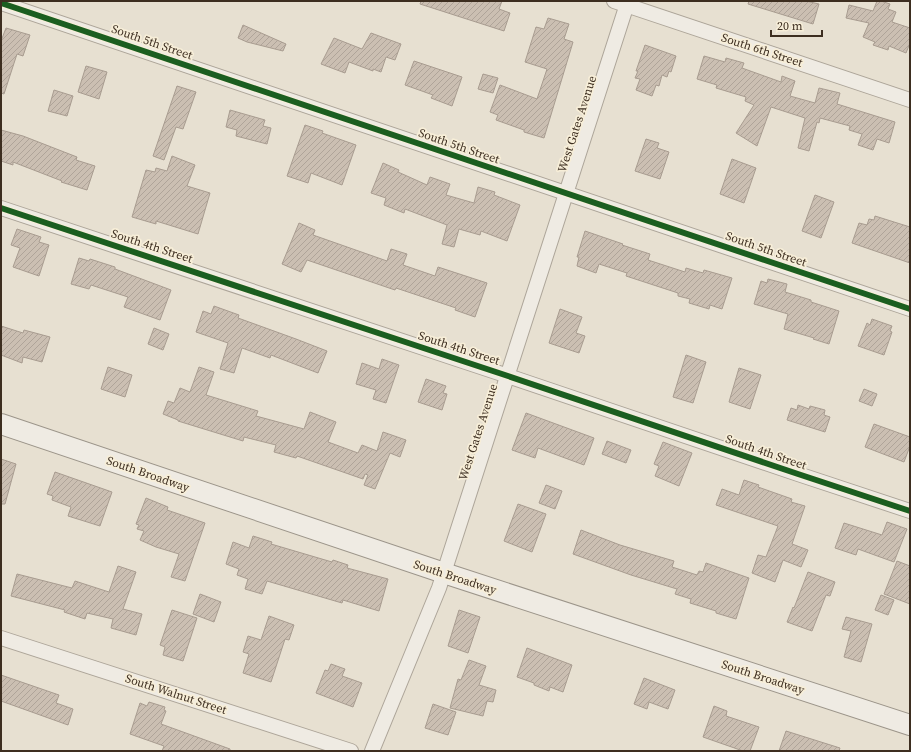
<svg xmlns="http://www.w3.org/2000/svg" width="911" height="752" font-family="'Source Serif 4',serif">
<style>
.building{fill:url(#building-hatch);stroke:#a89c90}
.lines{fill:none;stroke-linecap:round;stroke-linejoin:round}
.street-casing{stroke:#ada599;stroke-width:16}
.secondary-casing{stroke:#9c958a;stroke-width:22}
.street{stroke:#efebe3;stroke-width:14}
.secondary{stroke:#efebe3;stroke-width:20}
.cycleway-casing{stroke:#f7eed8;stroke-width:8}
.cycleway{stroke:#1b5e20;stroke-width:6}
.labels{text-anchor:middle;stroke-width:3.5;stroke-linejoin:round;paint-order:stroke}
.street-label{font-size:12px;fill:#3d2e20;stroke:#f7eed8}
</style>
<defs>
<pattern id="building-hatch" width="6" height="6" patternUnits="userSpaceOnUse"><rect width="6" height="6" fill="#cbbfb2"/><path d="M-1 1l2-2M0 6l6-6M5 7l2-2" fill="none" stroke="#afa499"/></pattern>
</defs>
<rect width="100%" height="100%" fill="#e7e0d1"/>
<!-- building -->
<g class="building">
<path d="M421,1H502L499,9L510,13L504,31L420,4Z"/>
<path d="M749,1H806L819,4L813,24L748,4Z"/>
<path d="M877,1H881L890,4L888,9L896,12L892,22L910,28V43L906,53L889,46L888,50L873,45L875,42L863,37L869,23L846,18L849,5L873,11Z"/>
<path d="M548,18L569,24L564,39L573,42L544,138L524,132V130L496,120L498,115L490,112L500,85L537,99L547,69L525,62L536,27L544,29Z"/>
<path d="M243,25L286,44L283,51L247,42L238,38Z"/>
<path d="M6,28L30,35L23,56L17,54L4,94L1,93V41Z"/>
<path d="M371,33L401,44L395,60L386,57L381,72L373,69V71L349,62L345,73L321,64L334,38L362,49Z"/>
<path d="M645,45L676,56L671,72L669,71L667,77L662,75L659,86L656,85L652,96L636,90L640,79L635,78L638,71H636Z"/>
<path d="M704,56L725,62L726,58L744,63L742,68L781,82L782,76L795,81L790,96L815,103L819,88L840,93L837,104L895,122L889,143L877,139L873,150L858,145L862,134L849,130L850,126L820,118L819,123L817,122L809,151L798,148L805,118L771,107L757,146L736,133L754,105L745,101L746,97L716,88L717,85L697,79Z"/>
<path d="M414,61L462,77L452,106L431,98L433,95L405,85Z"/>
<path d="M86,66L107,72L99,99L78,92Z"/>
<path d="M483,74L498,78L493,93L478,89Z"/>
<path d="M177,86L196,92L183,129L176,127L164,160L153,156Z"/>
<path d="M54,90L73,96L67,116L48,111Z"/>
<path d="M230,110L265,120L263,126L271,128L267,144L236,136L237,130L226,127Z"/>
<path d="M305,125L323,131L322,133L356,145L342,185L311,173L308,183L287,176Z"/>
<path d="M1,130L23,136L77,157L76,160L95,166L87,190L61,182L62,181L13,162V165L1,161Z"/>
<path d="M646,139L659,143L657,148L669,152L660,179L635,171Z"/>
<path d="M172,156L195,165L187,186L210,193L198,234L156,221V224L132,217L146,170L155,172L156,168L167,171Z"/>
<path d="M732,159L756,168L744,203L720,194Z"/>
<path d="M383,163L399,170L398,172L427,185L430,177L450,184L446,195L474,203L478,187L495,192L494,195L520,205L507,241L481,231L480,235L459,229L454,247L442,244L447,225L405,209L404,213L384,205L386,198L371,193Z"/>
<path d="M815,195L834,202L821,238L802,231Z"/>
<path d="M875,216L910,227V263L852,243L859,223L867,225L869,219L874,220Z"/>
<path d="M299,223L315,230L313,235L387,261L391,249L407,254L403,265L435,276L438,267L487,283L475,317L455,310L456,308L396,288L395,290L307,260L301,272L282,264Z"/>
<path d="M17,229L41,237L39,242L49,245L39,276L13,267L20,248L11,245Z"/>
<path d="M585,231L623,244L622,245L650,254L648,260L685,272L686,268L703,273L704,270L732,278L722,309L710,305L709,309L689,303L690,299L678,296V293L626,276L627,273L599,264L596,273L577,266L579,257H577Z"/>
<path d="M79,258L89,261L90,259L115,267V269L171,290L160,320L124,307L128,297L91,285L89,289L71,284Z"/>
<path d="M768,279L787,284L785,292L811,300V302L839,311L829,344L813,339L814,338L784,329L788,314L754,304L761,281L767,283Z"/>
<path d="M214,306L239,315L238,318L296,339L327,351L318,373L271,355L270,358L242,348L234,373L220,369L228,343L196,332L203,311L211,314Z"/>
<path d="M560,309L582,317L576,333L585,336L579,353L549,343Z"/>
<path d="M872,319L892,326L890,331L892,332L884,355L858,346L867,323L870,325Z"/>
<path d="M1,326L23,333L24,330L50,337L42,362L23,357L22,363L1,355Z"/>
<path d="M154,328L169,334L163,350L148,344Z"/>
<path d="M686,355L706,362L693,403L673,397Z"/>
<path d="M382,359L399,365L386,403L373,399L376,390L356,384L362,363L379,369Z"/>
<path d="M108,367L132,375L125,397L101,389Z"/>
<path d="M199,367L214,372L206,395L258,411L256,416L304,429L310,412L336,422L328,442L358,453L362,445L377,451L383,432L406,440L400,457L390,453L375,489L364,485L368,475L365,474L363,479L297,456L296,458L274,452L276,445L244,437L243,441L178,421V420L163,414L168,401L174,403L180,388L190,392Z"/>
<path d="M739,368L761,375L750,409L729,402Z"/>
<path d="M426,379L446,386L443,393L447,394L442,410L418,402Z"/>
<path d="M864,389L877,394L872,406L859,401Z"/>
<path d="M798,405L809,409L810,406L825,410L824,415L830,417L825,432L787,420L791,408L797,410Z"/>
<path d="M526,413L594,438L584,465L538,448L535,458L512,450Z"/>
<path d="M874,424L910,437V446L904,462L865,447Z"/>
<path d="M607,441L631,450L626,463L602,454Z"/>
<path d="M663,442L692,453L679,486L655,476L659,466L654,464Z"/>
<path d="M1,459L16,464L5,504H1Z"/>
<path d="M55,472L112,492L100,526L68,516L71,507L52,500L53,496L47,494Z"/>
<path d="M744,480L759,485L758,487L792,499L791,502L805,506L792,544L808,550L801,567L783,560L775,582L752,573L758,555L766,557L778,526L716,505L722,489L739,495Z"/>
<path d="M546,485L562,491L555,509L539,503Z"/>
<path d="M146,498L168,507L167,510L205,523L185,581L171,577L179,554L156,547L140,540L144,531L137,529L139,525L136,524Z"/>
<path d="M518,504L546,514L532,552L504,541Z"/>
<path d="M887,522L907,529L894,562L858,549L856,555L835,548L844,523L882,535Z"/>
<path d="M581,530L620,545L674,561L672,567L697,575L699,571L703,572L706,563L749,578L736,619L716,613V611L690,603L691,599L675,594L677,589L631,575L573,554Z"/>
<path d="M253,536L272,542L271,544L332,562L333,560L348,565L347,568L388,579L379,611L343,600L342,603L267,581L262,594L245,589L248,579L237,575L239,569L226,564L233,542L249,548Z"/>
<path d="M897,561L910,566V604L884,594Z"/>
<path d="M118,566L136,572L123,609L142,614L136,635L111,628L113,619L87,613L85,619L64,612L65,610L11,596L17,574L72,588L75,581L109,592Z"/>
<path d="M808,572L835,582L830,596L826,595L812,631L787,622L793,607L794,608Z"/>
<path d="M200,594L221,602L214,622L193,614Z"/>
<path d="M881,595L894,600L888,615L875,610Z"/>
<path d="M172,610L197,618L183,661L163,655L165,647L160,645Z"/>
<path d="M459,610L480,617L468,653L448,646Z"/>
<path d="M269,616L294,625L289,640L285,639L271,682L243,673L249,654L243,652L248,636L261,640Z"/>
<path d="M846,617L872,624L861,662L844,657L851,631L842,629Z"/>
<path d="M527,648L572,665L563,692L550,687L549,691L534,685V683L517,677Z"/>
<path d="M469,660L486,666L479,685L496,690L493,702L487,701L483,716L450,708L458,679L461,680Z"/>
<path d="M331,664L345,669L342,676L362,683L353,707L316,693L325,670L328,671Z"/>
<path d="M1,675L59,695L56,703L73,709L68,725L1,701Z"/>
<path d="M644,678L675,690L668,709L649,702L647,709L634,704Z"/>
<path d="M149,702L165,707L164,710L166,711L161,724L230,749V751H162L164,746L130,734L140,703L147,706Z"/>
<path d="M433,704L456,712L448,735L425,728Z"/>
<path d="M714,706L727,711L726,716L759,727L750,751H743L703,737Z"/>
<path d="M786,731L840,748L839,751H779Z"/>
</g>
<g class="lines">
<!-- street casing -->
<g class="street-casing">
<g id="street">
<path d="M614,1L910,100"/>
<path d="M1,3L910,309"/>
<path d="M1,208L508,376L798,474L910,511"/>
<path d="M1,638L351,751"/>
<path d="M372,751L439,588L628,1"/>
</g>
</g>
<!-- secondary casing -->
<g class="secondary-casing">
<path id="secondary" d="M1,424L450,575L910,725"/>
</g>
<!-- street -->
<use href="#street" class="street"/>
<!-- secondary -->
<use href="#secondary" class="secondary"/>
<!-- cycleway casing -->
<g class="cycleway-casing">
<g id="cycleway">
<path d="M1,3L910,309"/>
<path d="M1,208L508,376L798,474L910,511"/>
</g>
</g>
<!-- cycleway -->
<use href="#cycleway" class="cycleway"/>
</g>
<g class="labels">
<!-- street labels -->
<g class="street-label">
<text transform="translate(152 42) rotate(19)" y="4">South 5th Street</text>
<text transform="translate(762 50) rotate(18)" y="4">South 6th Street</text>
<text transform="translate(577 124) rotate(-72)" y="4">West Gates Avenue</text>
<text transform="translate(459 146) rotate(19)" y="4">South 5th Street</text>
<text transform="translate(152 246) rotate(18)" y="4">South 4th Street</text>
<text transform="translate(766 249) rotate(19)" y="4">South 5th Street</text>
<text transform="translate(459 348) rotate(18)" y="4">South 4th Street</text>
<text transform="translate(478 432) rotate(-72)" y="4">West Gates Avenue</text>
<text transform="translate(766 452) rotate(19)" y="4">South 4th Street</text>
<text transform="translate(148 474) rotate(19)" y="4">South Broadway</text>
<text transform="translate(455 577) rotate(18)" y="4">South Broadway</text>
<text transform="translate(763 677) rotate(18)" y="4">South Broadway</text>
<text transform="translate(176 694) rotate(18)" y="4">South Walnut Street</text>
</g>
</g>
<!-- border -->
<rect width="911" height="752" fill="none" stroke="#3d2e20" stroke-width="4"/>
<!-- scale -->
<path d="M771 30v6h51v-6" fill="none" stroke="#3d2e20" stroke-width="2"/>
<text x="777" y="30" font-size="12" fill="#3d2e20" stroke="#f7eed8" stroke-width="3" paint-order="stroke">20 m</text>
</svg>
